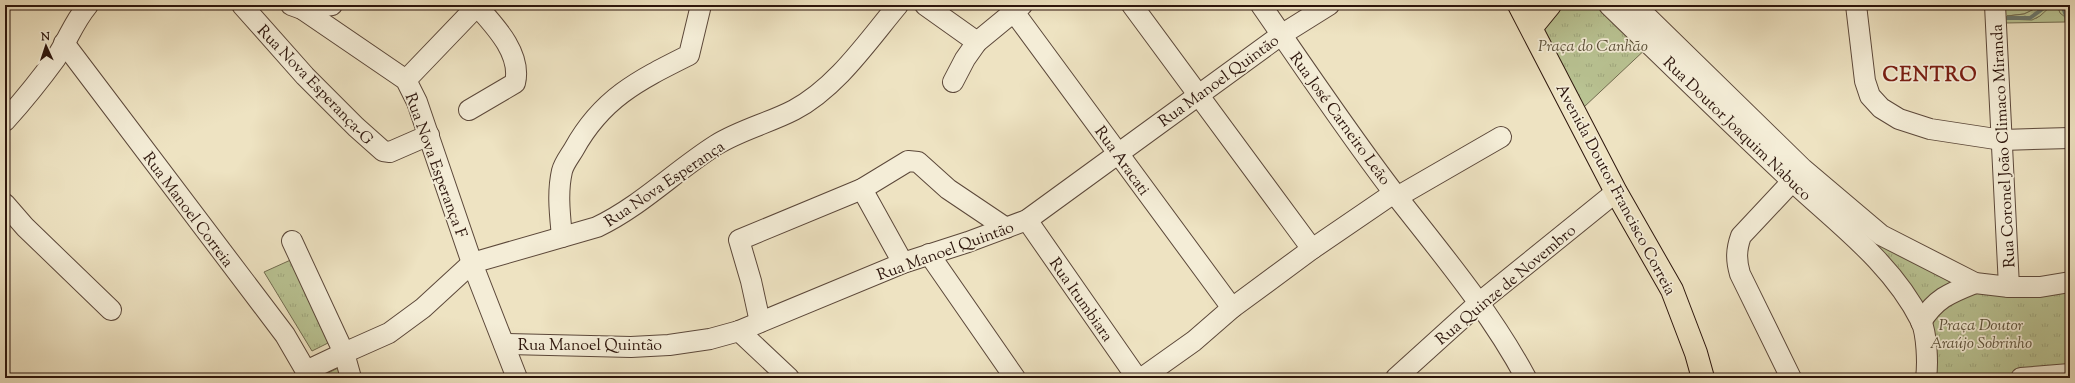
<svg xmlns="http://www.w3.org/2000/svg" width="2075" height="383" font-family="'Sorts Mill Goudy',serif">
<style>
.green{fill:#b9c393;stroke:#726c50}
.wetland{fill:url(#wetland-marsh);stroke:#726c50}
.park{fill:url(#park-tufts);stroke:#726c50}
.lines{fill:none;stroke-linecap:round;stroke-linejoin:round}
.stream{stroke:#6d7a6f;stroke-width:4}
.minor-casing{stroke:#5c483a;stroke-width:22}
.major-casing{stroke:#2c150c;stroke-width:24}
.minor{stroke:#f4edd7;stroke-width:20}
.major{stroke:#eee3c2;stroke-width:22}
.labels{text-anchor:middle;stroke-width:3.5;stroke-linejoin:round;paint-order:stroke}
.park-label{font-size:16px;font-style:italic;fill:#5d523b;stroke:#f4edd7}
.street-label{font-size:16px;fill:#2c150c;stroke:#f4edd7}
.district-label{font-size:20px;font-weight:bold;letter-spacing:1px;fill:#7a1f14;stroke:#f4edd7}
</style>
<defs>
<pattern id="wetland-marsh" width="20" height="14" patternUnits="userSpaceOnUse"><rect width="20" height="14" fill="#b9c393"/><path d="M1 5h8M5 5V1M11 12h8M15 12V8" fill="none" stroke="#9fa77e"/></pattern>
<pattern id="park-tufts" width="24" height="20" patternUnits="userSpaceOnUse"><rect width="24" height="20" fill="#b9c393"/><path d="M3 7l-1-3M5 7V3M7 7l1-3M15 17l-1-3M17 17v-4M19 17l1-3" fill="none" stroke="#9fa77e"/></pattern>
</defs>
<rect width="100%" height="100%" fill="#eee3c2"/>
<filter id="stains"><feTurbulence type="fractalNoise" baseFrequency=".005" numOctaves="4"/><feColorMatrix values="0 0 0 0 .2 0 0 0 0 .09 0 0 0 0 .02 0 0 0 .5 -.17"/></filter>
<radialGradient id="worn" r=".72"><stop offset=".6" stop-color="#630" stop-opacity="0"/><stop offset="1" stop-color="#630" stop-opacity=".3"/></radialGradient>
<!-- green -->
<g class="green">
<path d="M2043,5L2024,14L2007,16L2037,18L2049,6L2057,5L2065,17V22L2005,23L2004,8Z"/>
<path d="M340,367L345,378H328L326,374Z"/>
</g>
<!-- wetland -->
<g class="wetland">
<path d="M2043,5H2052L2040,16L2032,20L2006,19L2007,16L2024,14Z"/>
<path d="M2057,5H2070V69L2065,17L2060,13Z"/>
</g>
<!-- park -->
<g class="park">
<path d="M1525,5H1635L1881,234L1975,283L1928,311L1907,300L1650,45L1584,107Z"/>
<path d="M295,258L336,339L312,351L264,272Z"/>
<path d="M2070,287V369L1983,378H1931L1927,326L1934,314L1975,288Z"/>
</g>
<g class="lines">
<!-- stream -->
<g class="stream">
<path d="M2062,5L2070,26"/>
<path d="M2007,18H2030L2048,5"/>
</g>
<!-- minor casing -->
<g class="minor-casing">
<g id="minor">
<path d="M242,5L305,76L356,127L383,151L390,152L429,135"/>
<path d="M291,5L302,9L406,80L417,102L472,263L517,378"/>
<path d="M925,5L977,42"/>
<path d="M1132,5L1312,249"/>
<path d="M1261,5C1304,67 1348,133 1394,193C1441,253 1490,311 1526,378"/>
<path d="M1609,5C1670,64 1730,123 1792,181C1838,224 1892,263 1921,321C1927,334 1928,364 1926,378"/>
<path d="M1635,5L1803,169L1881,235L1975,283L2009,287H2040L2070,282"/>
<path d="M1856,5L1865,81L1870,96L1881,108L1899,119L1930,129L2002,140L2070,138"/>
<path d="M1995,5L2009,287"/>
<path d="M302,9L332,5"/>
<path d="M1014,12L1232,308"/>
<path d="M64,43L285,335L310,378"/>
<path d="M406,80L478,5"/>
<path d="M953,82L965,59L977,42L1022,5"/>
<path d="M469,110L515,83C522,54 495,26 477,6"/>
<path d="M5,121C23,101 40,80 56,58C68,40 73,23 88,5"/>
<path d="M862,189L903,263"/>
<path d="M1397,197L1501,137"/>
<path d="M5,204L25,227L111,310"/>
<path d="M1027,220L1137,378"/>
<path d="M562,237C560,215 557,193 562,171C564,163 570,156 574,149C602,98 639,80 689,55L701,5"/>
<path d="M292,241L344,353L306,371"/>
<path d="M929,254L1015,378"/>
<path d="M760,322L751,281L739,240L862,189L908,161L918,162L948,189L1006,228"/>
<path d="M1921,322C1936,298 1950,293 1975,283"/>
<path d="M739,331L789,378"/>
<path d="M504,344L631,347L669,345L710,339L739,331L903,263L968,242L1027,220L1281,35L1329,5"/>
<path d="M351,378L344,353L389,333L423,308L472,263L597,227C641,206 675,171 716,145C740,130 769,123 794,110C837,87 867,42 898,5"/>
<path d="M1142,378L1194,341L1232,308L1312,249L1394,193"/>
<path d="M1396,378L1480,302L1616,192"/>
<path d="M1791,378L1740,274C1736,260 1736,250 1741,236L1802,171"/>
<path d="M2021,378L2070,374"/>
</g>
</g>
<!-- major casing -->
<g class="major-casing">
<g id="major">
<path d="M1519,5L1616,192L1672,290L1696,353L1703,378"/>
<path d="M1532,27L1550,5"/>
</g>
</g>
<!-- minor -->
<use href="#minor" class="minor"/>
<!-- major -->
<use href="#major" class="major"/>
</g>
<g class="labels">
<!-- park labels -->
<g class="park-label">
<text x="1593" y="51">Praça do Canhão</text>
<text x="1981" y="330">Praça Doutor<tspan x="1981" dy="18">Araújo Sobrinho</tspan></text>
</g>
<!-- street labels -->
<g class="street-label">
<text transform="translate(1218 80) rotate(-36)" y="6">Rua Manoel Quintão</text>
<text transform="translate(316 84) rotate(46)" y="6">Rua Nova Esperança-G</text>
<text transform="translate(1341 118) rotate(54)" y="6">Rua José Carneiro Leão</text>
<text transform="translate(1738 128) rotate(44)" y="6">Rua Doutor Joaquim Nabuco</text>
<text transform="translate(2002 146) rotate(-93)" y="6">Rua Coronel João Climaco Miranda</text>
<text transform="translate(1123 160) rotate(54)" y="6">Rua Aracati</text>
<text transform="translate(437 165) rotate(70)" y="6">Rua Nova Esperança F</text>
<text transform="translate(664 183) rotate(-34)" y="6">Rua Nova Esperança</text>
<text transform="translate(1617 189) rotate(62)" y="6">Avenida Doutor Francisco Correia</text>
<text transform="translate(189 209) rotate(53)" y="6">Rua Manoel Correia</text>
<text transform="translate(945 250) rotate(-20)" y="6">Rua Manoel Quintão</text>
<text transform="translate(1505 284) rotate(-40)" y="6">Rua Quinze de Novembro</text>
<text transform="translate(1082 299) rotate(55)" y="6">Rua Itumbiara</text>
<text x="590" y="350">Rua Manoel Quintão</text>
</g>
<!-- district labels -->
<g class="district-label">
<text x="1930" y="81">CENTRO</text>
</g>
</g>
<!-- margin -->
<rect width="2075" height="383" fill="none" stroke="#eee3c2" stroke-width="20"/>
<rect x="6" y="6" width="2063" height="371" fill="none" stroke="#2c150c" stroke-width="2"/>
<rect x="10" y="10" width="2055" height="363" fill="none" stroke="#2c150c"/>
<!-- north arrow -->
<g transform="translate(46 46) rotate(357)" stroke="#f4edd7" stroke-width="3" paint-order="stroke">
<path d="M0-3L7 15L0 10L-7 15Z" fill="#2c150c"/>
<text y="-6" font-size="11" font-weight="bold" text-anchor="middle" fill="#2c150c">N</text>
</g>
<rect width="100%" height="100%" filter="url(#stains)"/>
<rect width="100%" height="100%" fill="url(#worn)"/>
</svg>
